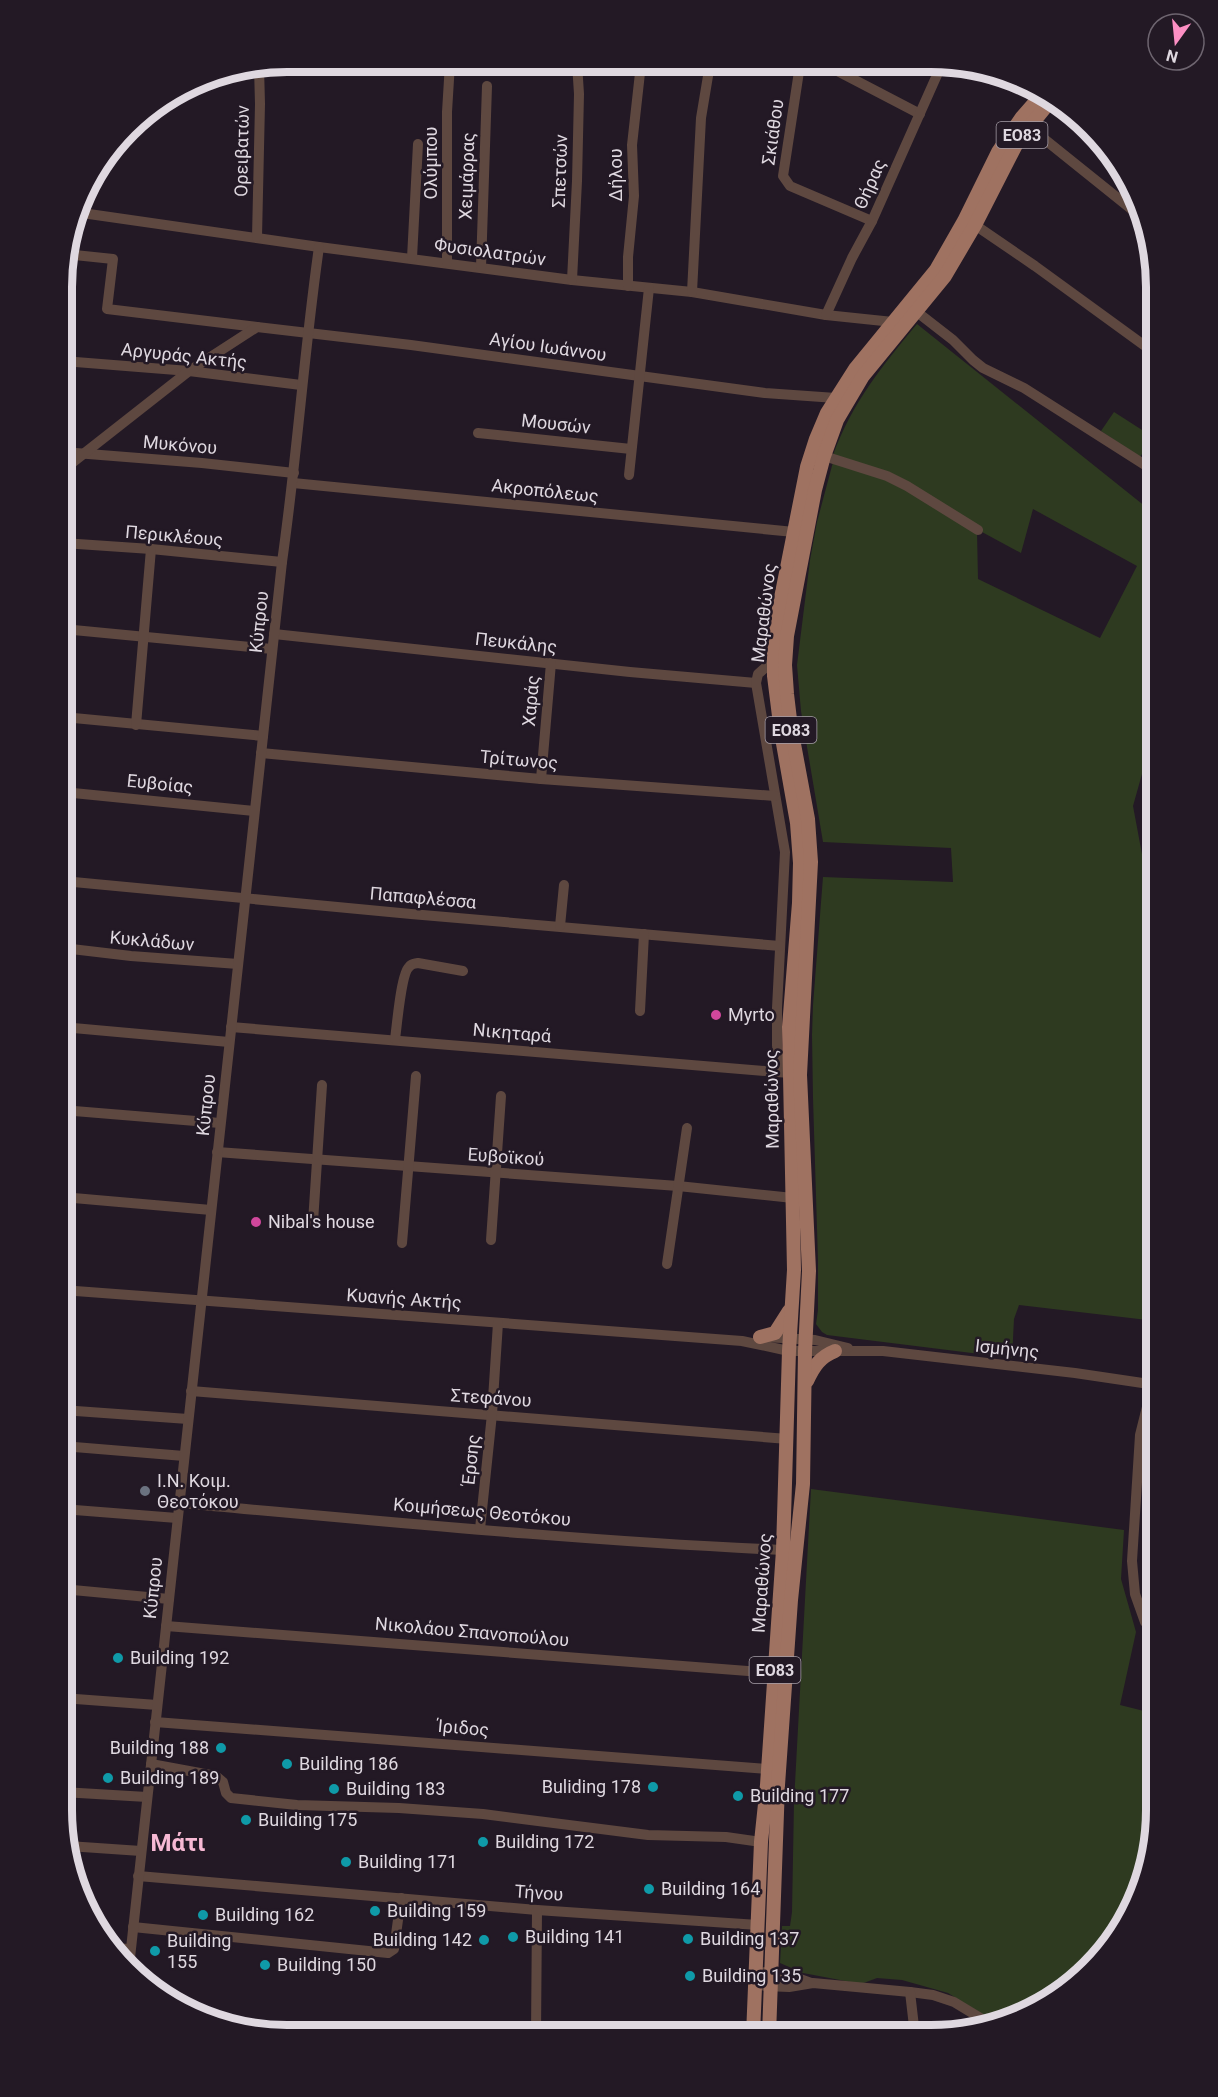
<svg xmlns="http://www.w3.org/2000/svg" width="1218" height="2097" font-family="Roboto,sans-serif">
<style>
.grass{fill:#2e3a20}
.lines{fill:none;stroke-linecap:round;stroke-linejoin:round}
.minor{stroke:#5e4840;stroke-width:10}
.major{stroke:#9f7261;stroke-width:14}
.hotel-dot{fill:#d1479c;stroke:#231925;stroke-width:2}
.worship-dot{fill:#6b7280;stroke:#231925;stroke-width:2}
.culture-dot{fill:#0f9aa8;stroke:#231925;stroke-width:2}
.labels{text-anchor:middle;stroke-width:5;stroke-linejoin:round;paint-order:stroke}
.shield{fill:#231925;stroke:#a79fa8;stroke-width:1.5}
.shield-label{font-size:16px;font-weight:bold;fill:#dfd8e0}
.street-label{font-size:18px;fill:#dfd8e0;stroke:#231925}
.poi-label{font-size:18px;fill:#dfd8e0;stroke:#231925;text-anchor:start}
.district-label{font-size:24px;font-weight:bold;fill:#f7b9d4;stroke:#231925}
.rim{fill:none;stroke:#dfd8e0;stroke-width:8}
</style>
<rect width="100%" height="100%" fill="#231925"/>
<!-- grass -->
<g class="grass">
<path d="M917,324L1156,515V724L1133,806L1147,881L1156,901V1321L1019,1305L1014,1319L1012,1358L827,1335L822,1332L816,1324L818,1310V1261L813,1098L812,1035L813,1005L823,877L953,882L951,848L823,842L801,711L797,665L810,560L817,522L833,462L887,478L977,532L978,579L1100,638L1137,566L1033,509L1021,553L982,532L909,484L833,455C852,403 882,366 917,324Z"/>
<path d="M1114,412L1153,437L1140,457L1101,431Z"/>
<path d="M811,1489L1124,1530L1121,1579L1136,1632L1120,1705L1156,1714V1825L1144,1883L1110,1947L1068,1989L1004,2023L998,2024L948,1993L902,1980L877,1978L861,1984L803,1973L780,1963L782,1926H790L792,1912L794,1802Z"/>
</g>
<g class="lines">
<!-- minor -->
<g class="minor">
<path d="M800,65L783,176L790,186L872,221"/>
<path d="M826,65L920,114"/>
<path d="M994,72L1038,96"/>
<path d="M1028,126L1145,220"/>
<path d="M79,205L82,213L319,247L572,280L692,292L826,315L893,322"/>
<path d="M975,225L1035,266L1156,354"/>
<path d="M257,237L260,104L259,67"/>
<path d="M65,254L113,259L107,309L257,327"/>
<path d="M412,258L418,144"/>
<path d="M447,263V112L450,63"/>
<path d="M481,267L487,86"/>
<path d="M572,280L577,181L579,94L577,63"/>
<path d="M628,286V257L634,196L632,145L641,64"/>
<path d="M692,292L701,118L710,64"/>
<path d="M917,312L953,340L973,360L983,368L1024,388L1156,472"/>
<path d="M826,315L852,258L872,221L941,66"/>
<path d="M63,361L189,371L301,385"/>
<path d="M478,433L631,449"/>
<path d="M63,452L202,463L294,473"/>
<path d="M824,456L887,476L907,486L978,530"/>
<path d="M63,470L189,371L257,327L411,345L765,393L836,398"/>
<path d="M629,475L649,288"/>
<path d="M293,483L794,532"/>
<path d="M63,543L151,549L282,562"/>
<path d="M63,629L272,649"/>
<path d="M274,634L630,672L756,683"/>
<path d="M774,660L758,674L756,683L785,852L777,1008V1045L779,1066L789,1073"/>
<path d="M63,717L263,736"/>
<path d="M136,725L151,549"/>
<path d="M261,753L541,779L775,796"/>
<path d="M541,779L551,663"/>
<path d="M63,792L254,811"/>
<path d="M1156,877C1148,843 1149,813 1156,780"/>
<path d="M63,881L411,914L780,946"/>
<path d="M560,926L564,885"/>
<path d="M63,948L131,956L238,964"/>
<path d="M640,1011L644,934"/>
<path d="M62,1027L229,1042"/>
<path d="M231,1027L789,1073"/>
<path d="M395,1039C397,1026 401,974 409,967C412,963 413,964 418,963L463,971"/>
<path d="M62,1110L220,1123"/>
<path d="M217,1152L678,1186L793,1198"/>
<path d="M62,1197L211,1210"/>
<path d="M313,1222L322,1085"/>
<path d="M491,1240L501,1096"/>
<path d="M402,1243L416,1076"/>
<path d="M667,1264L687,1128"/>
<path d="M62,1290L742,1341L789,1351H883L1075,1373L1156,1385"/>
<path d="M765,1337L815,1340L848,1348"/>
<path d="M1149,1385L1147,1407L1140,1435L1132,1561L1135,1594L1145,1622L1156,1636"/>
<path d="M191,1391L788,1439"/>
<path d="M62,1410L188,1419"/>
<path d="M62,1446L184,1456"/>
<path d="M179,1503C380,1521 581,1541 783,1550"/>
<path d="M62,1509L177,1518"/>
<path d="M480,1529L492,1414L498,1323"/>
<path d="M62,1589L169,1599"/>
<path d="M166,1626L774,1673"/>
<path d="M62,1698L157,1705"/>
<path d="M155,1722L768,1769"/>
<path d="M151,1764L216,1776L223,1782L226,1793L231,1798L297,1805L399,1808L483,1814L648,1835L726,1837L761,1842"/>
<path d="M62,1792L147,1797"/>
<path d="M68,1846L141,1851"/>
<path d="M138,1876L537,1910L758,1925"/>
<path d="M133,1927L388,1953L394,1949L401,1898"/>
<path d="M111,1948L130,1949"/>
<path d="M129,1967L282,562C297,457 304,352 319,247"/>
<path d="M765,1972L792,1976L811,1983"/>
<path d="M765,1986L789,1987L813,1983L910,1992L933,1995L954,2002L992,2025"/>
<path d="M910,1992L915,2035"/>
<path d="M536,2034L537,1910"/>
</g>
<!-- major -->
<g class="major">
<path d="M760,1337L775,1333L789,1311"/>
<path d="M807,1381C814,1366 820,1357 835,1351"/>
<path d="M753,2035L761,1842L767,1785L783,1550L789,1351L794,1270L789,1027L799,903L800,863L797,823L781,732L774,676V652L778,613L807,467L816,439L827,413L855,369L936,270L964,221L998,152L1022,117L1043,93"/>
<path d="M769,2035L778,1785L791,1600L803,1484L805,1351L809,1271L800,1075L811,862L808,819L791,728L787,694L785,665L787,636L815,490L824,456L837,420L863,376L945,276L975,225L1018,141L1052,99"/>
</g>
</g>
<!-- markers -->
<g class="hotel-dot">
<circle cx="716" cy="1015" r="6"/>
<circle cx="256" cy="1222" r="6"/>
</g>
<circle class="worship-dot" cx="145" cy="1491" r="6"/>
<g class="culture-dot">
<circle cx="118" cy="1658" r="6"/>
<circle cx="221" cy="1748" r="6"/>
<circle cx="287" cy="1764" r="6"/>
<circle cx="108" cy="1778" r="6"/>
<circle cx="653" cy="1787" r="6"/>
<circle cx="334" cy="1789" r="6"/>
<circle cx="738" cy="1796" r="6"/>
<circle cx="246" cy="1820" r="6"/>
<circle cx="483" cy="1842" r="6"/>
<circle cx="346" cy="1862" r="6"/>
<circle cx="649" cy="1889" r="6"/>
<circle cx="375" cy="1911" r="6"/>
<circle cx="203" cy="1915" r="6"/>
<circle cx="513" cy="1937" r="6"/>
<circle cx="688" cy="1939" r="6"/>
<circle cx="484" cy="1940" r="6"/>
<circle cx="155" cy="1951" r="6"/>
<circle cx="265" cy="1965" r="6"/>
<circle cx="690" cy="1976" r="6"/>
</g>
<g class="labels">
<!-- shield labels -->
<g class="shield">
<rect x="996.5" y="122" width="51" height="26" rx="4.5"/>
<rect x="765.5" y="717" width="51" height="26" rx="4.5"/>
<rect x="749.5" y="1657" width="51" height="26" rx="4.5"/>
</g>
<g class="shield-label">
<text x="1022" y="141">ΕΟ83</text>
<text x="791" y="736">ΕΟ83</text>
<text x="775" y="1676">ΕΟ83</text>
</g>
<!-- street labels -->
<g class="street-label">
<text transform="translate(773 132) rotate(-82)" y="6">Σκιάθου</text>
<text transform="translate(242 151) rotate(-89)" y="6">Ορειβατών</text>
<text transform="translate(431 163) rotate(-90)" y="6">Ολύμπου</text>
<text transform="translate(560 171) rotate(-88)" y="6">Σπετσών</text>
<text transform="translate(616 175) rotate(-90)" y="6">Δήλου</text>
<text transform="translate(467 176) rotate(-88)" y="6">Χειμάρρας</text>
<text transform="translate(870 184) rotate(-66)" y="6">Θήρας</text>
<text transform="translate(490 252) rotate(8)" y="6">Φυσιολατρών</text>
<text transform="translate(548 347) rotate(8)" y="6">Αγίου Ιωάννου</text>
<text transform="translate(184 356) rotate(6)" y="6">Αργυράς Ακτής</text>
<text transform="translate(556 424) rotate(6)" y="6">Μουσών</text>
<text transform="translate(180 445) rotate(5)" y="6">Μυκόνου</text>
<text transform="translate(545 491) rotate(6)" y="6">Ακροπόλεως</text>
<text transform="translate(174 536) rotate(5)" y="6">Περικλέους</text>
<text transform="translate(764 613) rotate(-83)" y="6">Μαραθώνος</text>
<text transform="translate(259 622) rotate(-84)" y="6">Κύπρου</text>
<text transform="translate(516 643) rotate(6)" y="6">Πευκάλης</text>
<text transform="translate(531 701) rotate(-85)" y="6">Χαράς</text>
<text transform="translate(519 760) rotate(5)" y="6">Τρίτωνος</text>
<text transform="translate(160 784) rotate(6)" y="6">Ευβοίας</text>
<text transform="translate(423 898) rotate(5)" y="6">Παπαφλέσσα</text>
<text transform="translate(152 941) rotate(5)" y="6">Κυκλάδων</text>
<text transform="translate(512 1033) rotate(5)" y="6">Νικηταρά</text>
<text transform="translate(772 1099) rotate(-91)" y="6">Μαραθώνος</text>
<text transform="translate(206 1105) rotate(-84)" y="6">Κύπρου</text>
<text transform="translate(506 1157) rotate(4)" y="6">Ευβοϊκού</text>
<text transform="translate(404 1299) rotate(4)" y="6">Κυανής Ακτής</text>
<text transform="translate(1007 1349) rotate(6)" y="6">Ισμήνης</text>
<text transform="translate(491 1398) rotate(4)" y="6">Στεφάνου</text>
<text transform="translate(471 1460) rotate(-84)" y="6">Έρσης</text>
<text transform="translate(482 1512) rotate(5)" y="6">Κοιμήσεως Θεοτόκου</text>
<text transform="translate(762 1583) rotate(-86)" y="6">Μαραθώνος</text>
<text transform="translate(153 1588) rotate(-84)" y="6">Κύπρου</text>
<text transform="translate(472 1632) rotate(5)" y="6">Νικολάου Σπανοπούλου</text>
<text transform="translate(463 1728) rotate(5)" y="6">Ίριδος</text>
<text transform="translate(539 1893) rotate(4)" y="6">Τήνου</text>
</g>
<!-- poi labels -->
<g class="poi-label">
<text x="728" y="1021">Myrto</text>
<text x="268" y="1228">Nibal's house</text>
<text x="157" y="1487">Ι.Ν. Κοιμ.<tspan x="157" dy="21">Θεοτόκου</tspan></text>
<text x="130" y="1664">Building 192</text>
<text x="209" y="1754" text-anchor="end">Building 188</text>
<text x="299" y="1770">Building 186</text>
<text x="120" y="1784">Building 189</text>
<text x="641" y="1793" text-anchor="end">Buliding 178</text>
<text x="346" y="1795">Building 183</text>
<text x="750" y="1802">Building 177</text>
<text x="258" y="1826">Building 175</text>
<text x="495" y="1848">Building 172</text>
<text x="358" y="1868">Building 171</text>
<text x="661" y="1895">Building 164</text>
<text x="387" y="1917">Building 159</text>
<text x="215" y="1921">Building 162</text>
<text x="525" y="1943">Building 141</text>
<text x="700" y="1945">Building 137</text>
<text x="472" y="1946" text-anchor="end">Building 142</text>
<text x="167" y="1947">Building<tspan x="167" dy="21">155</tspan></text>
<text x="277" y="1971">Building 150</text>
<text x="702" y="1982">Building 135</text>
</g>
<!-- district labels -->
<g class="district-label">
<text x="178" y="1851">Μάτι</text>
</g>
</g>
<!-- crop -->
<path d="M0 0H1218V2097H0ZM287 72H931A215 215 0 0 1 1146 287V1810A215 215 0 0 1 931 2025H287A215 215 0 0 1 72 1810V287A215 215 0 0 1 287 72Z" fill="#231925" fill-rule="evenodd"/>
<path class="rim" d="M287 72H931A215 215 0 0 1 1146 287V1810A215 215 0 0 1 931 2025H287A215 215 0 0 1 72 1810V287A215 215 0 0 1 287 72Z"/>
<!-- north arrow -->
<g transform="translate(1176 42) rotate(195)"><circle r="28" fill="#231925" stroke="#6e6570" stroke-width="1.5"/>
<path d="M0-4.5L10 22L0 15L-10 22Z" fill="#fc8fc3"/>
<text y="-9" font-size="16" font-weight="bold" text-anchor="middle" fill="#dfd8e0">N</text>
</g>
</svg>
